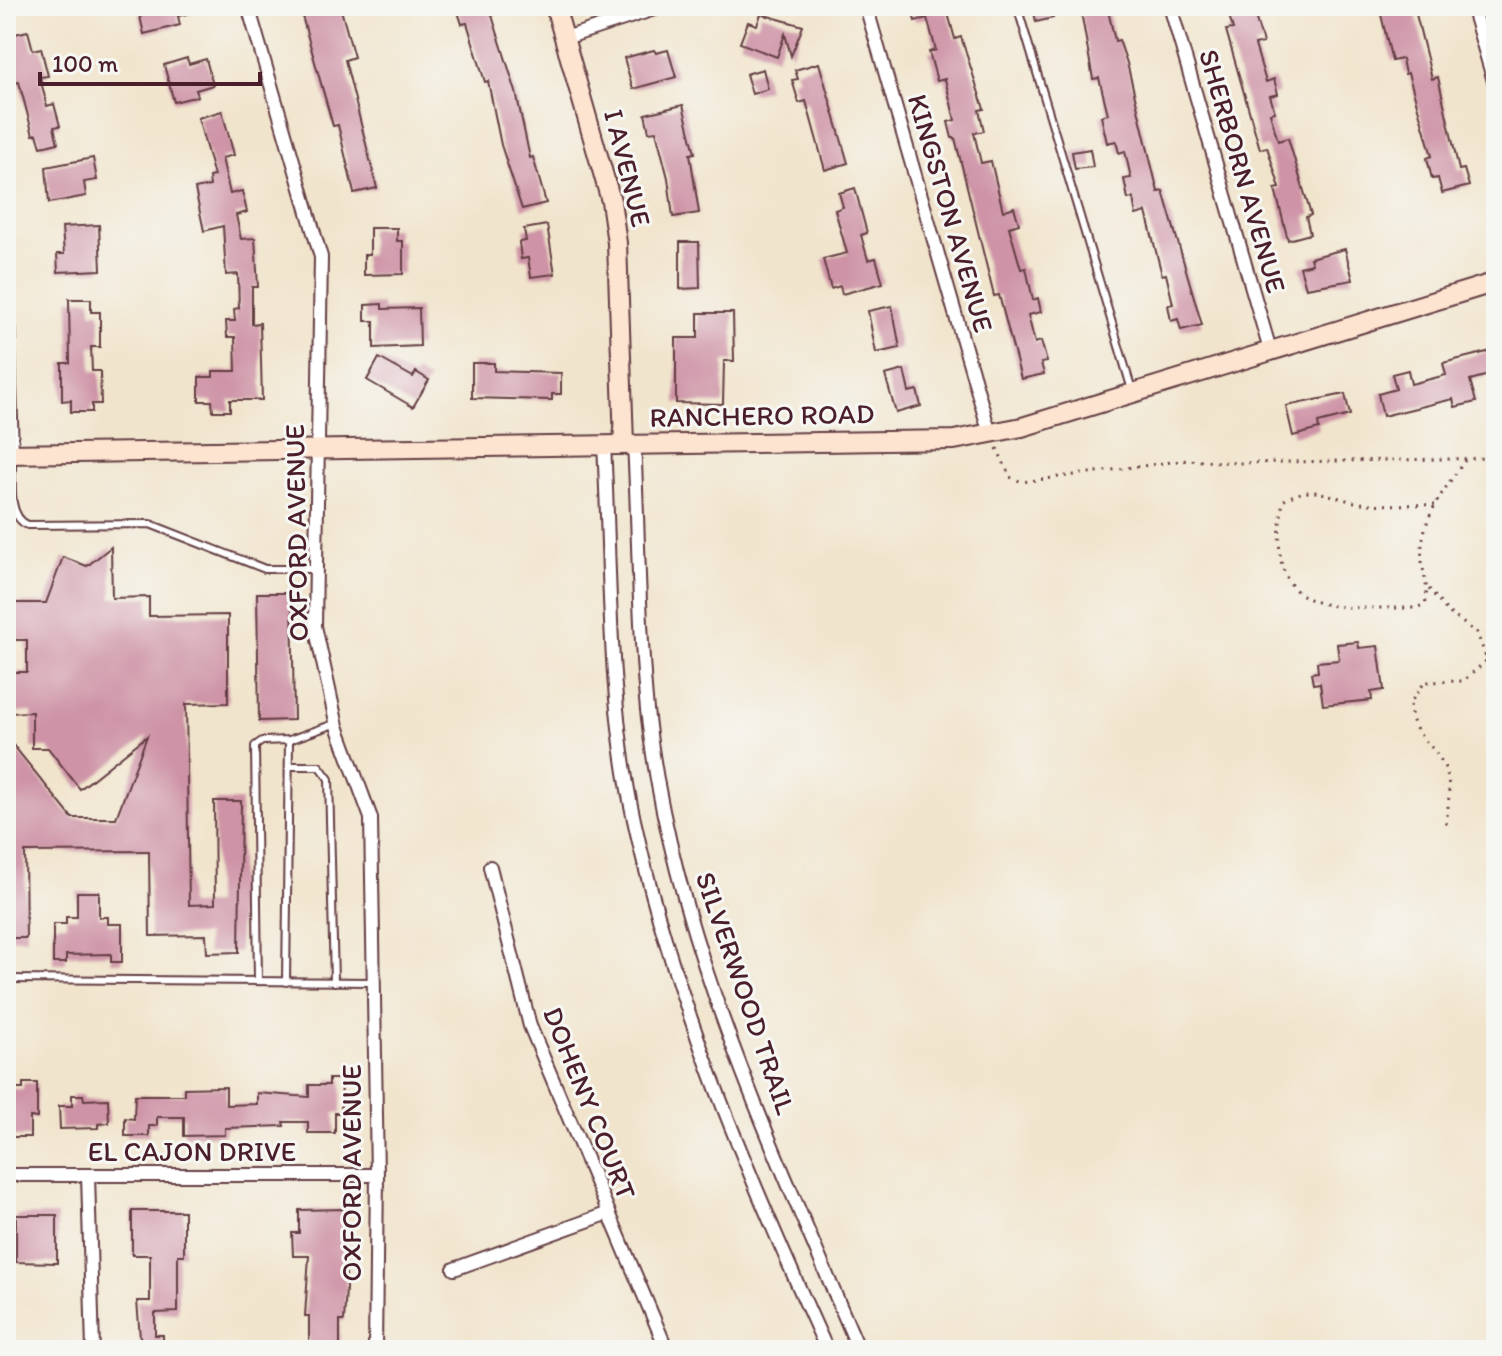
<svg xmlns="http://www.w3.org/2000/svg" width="1502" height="1356" font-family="Itim,sans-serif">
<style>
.building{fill:#ce93a6}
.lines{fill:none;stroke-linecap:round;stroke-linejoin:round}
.lane-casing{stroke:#633d43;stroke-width:10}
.street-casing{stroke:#633d43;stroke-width:16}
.secondary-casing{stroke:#633d43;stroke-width:22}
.path{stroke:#633d43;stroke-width:3;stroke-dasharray:2 6;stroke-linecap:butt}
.lane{stroke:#fff;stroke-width:6}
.street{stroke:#fff;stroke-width:12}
.secondary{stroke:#fde4d0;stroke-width:18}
.labels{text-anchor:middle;stroke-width:6;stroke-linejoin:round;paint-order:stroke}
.street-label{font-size:28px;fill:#4a1f2b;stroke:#f6f6f2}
</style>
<rect width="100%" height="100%" fill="#f6f6f2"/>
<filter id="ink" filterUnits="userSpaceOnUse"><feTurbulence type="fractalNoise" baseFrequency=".0125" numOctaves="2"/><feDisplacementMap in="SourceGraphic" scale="16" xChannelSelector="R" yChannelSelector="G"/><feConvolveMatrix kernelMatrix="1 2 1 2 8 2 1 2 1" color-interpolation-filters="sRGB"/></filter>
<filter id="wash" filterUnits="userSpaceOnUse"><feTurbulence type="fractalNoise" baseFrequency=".006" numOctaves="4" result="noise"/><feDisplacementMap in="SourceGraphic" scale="32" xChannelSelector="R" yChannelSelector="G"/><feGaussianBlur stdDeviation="1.8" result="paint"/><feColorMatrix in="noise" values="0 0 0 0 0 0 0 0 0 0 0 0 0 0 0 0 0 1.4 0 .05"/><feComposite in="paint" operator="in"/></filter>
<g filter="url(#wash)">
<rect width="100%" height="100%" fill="#f1e4cc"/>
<g id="blocks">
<!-- building -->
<g class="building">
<path d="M165,6H202L203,10L178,16L180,25L144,34L139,12Z"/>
<path d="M340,6L354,57L345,60L377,188L354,193L338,125L333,126L302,16Z"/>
<path d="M456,6H489L516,92L530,158L533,157L546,203L522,209L501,145L488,81L485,82L467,23L462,24Z"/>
<path d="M911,6H946L955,39L961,37L984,109L979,110L984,131L974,133L981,163L991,161L1003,211L1014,207L1019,224L1009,227L1021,269L1026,268L1033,300L1038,298L1041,312L1028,315L1035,343L1041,341L1047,362L1041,363L1044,374L1021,379L999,295L994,296L955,138H952L948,122L955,120L945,79L937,81L929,52L936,50L927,18L915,21Z"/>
<path d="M1033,6H1050L1053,18L1036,22Z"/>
<path d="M1080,6H1107L1115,41L1119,40L1127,63L1158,192L1163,191L1202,325L1181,330L1178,319L1171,321L1168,305L1173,304L1166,274L1162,275L1146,212L1136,215L1133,198L1128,199L1124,179L1131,178L1125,151L1119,153L1116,141L1107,143L1101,116L1108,114L1099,78L1093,79Z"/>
<path d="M1252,6L1263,43L1255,45L1266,82L1274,79L1278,94L1270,96L1275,112L1270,113L1278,141L1288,138L1311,215L1306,217L1310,234L1288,240L1275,189L1280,188L1267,147L1260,149L1226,30L1233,29L1228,12Z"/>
<path d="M1379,6H1414L1432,79L1438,77L1459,170L1464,169L1469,186L1442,193L1438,178L1432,179L1427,158L1432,156L1408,73L1405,74L1402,59L1392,61Z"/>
<path d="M761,14L803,26L791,56L785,34L777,57L740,43L748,22L757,25Z"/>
<path d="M28,31L33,50L41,48L48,76L40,77L47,106L54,104L60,126L54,127L58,143L41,147L37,134L33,135L19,82L15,83L6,44V36Z"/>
<path d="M654,50L656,53L668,50L676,77L633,89L624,58Z"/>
<path d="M187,58L189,64L206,59L213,85L196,90L198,96L174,102L164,65Z"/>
<path d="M819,63L848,163L825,170L806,101L799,103L792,80L798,79L795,70Z"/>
<path d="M763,69L768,89L752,94L746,74Z"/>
<path d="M683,105L695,153L690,154L699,213L673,217L668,178L656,131L649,132L645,114Z"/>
<path d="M222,111L234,155L222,158L230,194L242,191L247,212L236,215L241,239L255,238L258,287H252V324L260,323L262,400H230V411H213L212,401H199V377H213V371H236L235,337H227L226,321H235L234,309L239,308L238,274L226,275L223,226L204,231L195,189L210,186L209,177L214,176L198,118Z"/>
<path d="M1090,149L1093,167L1075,169L1072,152Z"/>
<path d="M93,158L97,180L84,182L86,196L49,203L46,167Z"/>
<path d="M855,188L867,233L861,235L868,260L876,258L883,283L842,294L840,286L831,289L823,259L847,253L835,210L843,207L839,193Z"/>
<path d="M99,225L101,270L58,272L57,254H64L62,227Z"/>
<path d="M547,225L555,274L531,277L528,258L521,259L519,242L526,241L524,229Z"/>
<path d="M370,228H397V241H403V274L364,275V255H370Z"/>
<path d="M680,242H699L700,288L680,289Z"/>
<path d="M1345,249L1353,280L1306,288L1300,267L1312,264L1310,258Z"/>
<path d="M69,299H91V312H100V347H91L92,371H100L101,404H92V412H71V400L62,401V363H70Z"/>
<path d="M382,304V309L419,308L420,346L374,348V321H365V305Z"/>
<path d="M892,306L900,348L876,353L868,311Z"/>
<path d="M698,313H733L734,361H724L723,404L676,403V338H698Z"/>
<path d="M1491,351L1496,373L1470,380L1476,402L1455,407L1453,399L1383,416L1378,394L1396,389L1392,374L1408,370L1411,384L1446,375L1443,363Z"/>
<path d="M379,358L413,377L416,372L429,380L413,407L367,380Z"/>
<path d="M472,363H494V371L561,373V394H552V400L472,398Z"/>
<path d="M904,370L909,392L917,390L921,406L896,413L885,375Z"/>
<path d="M1345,394L1350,415L1318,423L1319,429L1293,436L1286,406Z"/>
<path d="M111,547L112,598L149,597V616L228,615V703L186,704L189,905L215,904L214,801H241L239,952L207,953L206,935L150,936L149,851L25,852L26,938H6V736L72,818H116L147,736L80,789L48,748H32V712L6,713V672H27V640H6V603H46L63,557L87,566Z"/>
<path d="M257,593H292L294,720L259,721Z"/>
<path d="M1358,642L1359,648L1378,646L1384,690L1371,692L1372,700L1323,705L1320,683L1313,684L1311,673L1318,672L1317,662L1339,660L1337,644Z"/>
<path d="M77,892H99V917H108V924H122V962H111V954L66,955V963H53V924H66V917H77Z"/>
<path d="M329,1079H342L341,1113H335V1133H308V1122H283L284,1126L225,1128V1135L184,1136V1117H157V1126H149V1136H125V1118L134,1119L135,1095H184V1088L226,1087V1105L257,1104V1093L309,1097V1085H329Z"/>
<path d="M23,1083H37V1118L30,1117V1137H6V1089H23Z"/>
<path d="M72,1095H83L84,1100L108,1099L109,1123L98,1124V1128L60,1129L59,1106H72Z"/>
<path d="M345,1209L346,1288L344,1321H340V1350H309V1316H305L309,1256H293L292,1233H299V1210Z"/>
<path d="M132,1211H184V1255H178V1312L155,1313V1335H163V1350H141L137,1301H150V1255H132Z"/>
<path d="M16,1215H57V1263L16,1262Z"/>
</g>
</g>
</g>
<g filter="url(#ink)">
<use href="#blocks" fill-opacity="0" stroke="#633d43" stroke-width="2"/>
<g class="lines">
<!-- lane casing -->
<g class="lane-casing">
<g id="lane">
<path d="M1017,6L1132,390"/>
<path d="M12,458C13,478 6,517 28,525L150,524L265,569H315"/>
<path d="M289,766H319L329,779L334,982"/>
<path d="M6,979L374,982"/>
<path d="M258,981L255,746L262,741L289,740L337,723"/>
<path d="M286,982L289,740"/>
</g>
</g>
<!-- street casing -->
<g class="street-casing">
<g id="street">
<path d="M248,6L321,257L315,626L337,726L371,818L377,1175L375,1350"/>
<path d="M866,6L990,434"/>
<path d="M1170,6L1270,350"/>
<path d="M1472,6L1496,88"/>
<path d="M565,38L664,6"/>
<path d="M6,245L12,454"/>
<path d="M634,444C639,532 638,622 647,710C671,933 772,1145 859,1350"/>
<path d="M604,445C611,570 607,698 634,820C674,1003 750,1180 827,1350"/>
<path d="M490,867L530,1026L667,1350"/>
<path d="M6,1175H377"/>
<path d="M88,1175L93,1350"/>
<path d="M454,1269L609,1213"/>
</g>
</g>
<!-- secondary casing -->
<g class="secondary-casing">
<g id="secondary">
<path d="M555,6L611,201L617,243L624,443"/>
<path d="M6,454L954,440L1022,427L1496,282"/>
</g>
</g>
<!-- path -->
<g class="path">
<path d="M997,448L1010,477L1022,482L1187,460L1237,463L1496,458"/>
<path d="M1435,505C1410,504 1384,506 1360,503C1330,498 1312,482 1283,501C1263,620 1327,607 1416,608L1425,604C1429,587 1424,578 1422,561C1418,521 1444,490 1466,459"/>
<path d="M1429,589L1448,612L1477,633L1487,660L1463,681L1425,682L1410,703C1412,738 1427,736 1442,762C1453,780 1448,805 1446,825"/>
</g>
<!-- lane -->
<use href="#lane" class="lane"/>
<!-- street -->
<use href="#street" class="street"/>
<!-- secondary -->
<use href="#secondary" class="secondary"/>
</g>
</g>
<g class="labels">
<!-- street labels -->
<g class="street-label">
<text transform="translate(628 168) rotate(76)" y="10">I AVENUE</text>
<text transform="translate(1243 171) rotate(74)" y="10">SHERBORN AVENUE</text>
<text transform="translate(951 213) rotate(74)" y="10">KINGSTON AVENUE</text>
<text transform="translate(762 415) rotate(-1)" y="10">RANCHERO ROAD</text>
<text transform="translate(296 533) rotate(-91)" y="10">OXFORD AVENUE</text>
<text transform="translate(746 993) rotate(71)" y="10">SILVERWOOD TRAIL</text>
<text transform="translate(590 1103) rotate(68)" y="10">DOHENY COURT</text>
<text x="192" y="1161">EL CAJON DRIVE</text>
<text transform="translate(351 1173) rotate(-90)" y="10">OXFORD AVENUE</text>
</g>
</g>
<!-- margin -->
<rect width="1502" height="1356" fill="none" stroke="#f6f6f2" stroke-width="32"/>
<!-- scale -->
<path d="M40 72v12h220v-12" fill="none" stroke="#4a1f2b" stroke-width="4"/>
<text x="52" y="72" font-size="24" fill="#4a1f2b" stroke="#f6f6f2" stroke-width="6" paint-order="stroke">100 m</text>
</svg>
